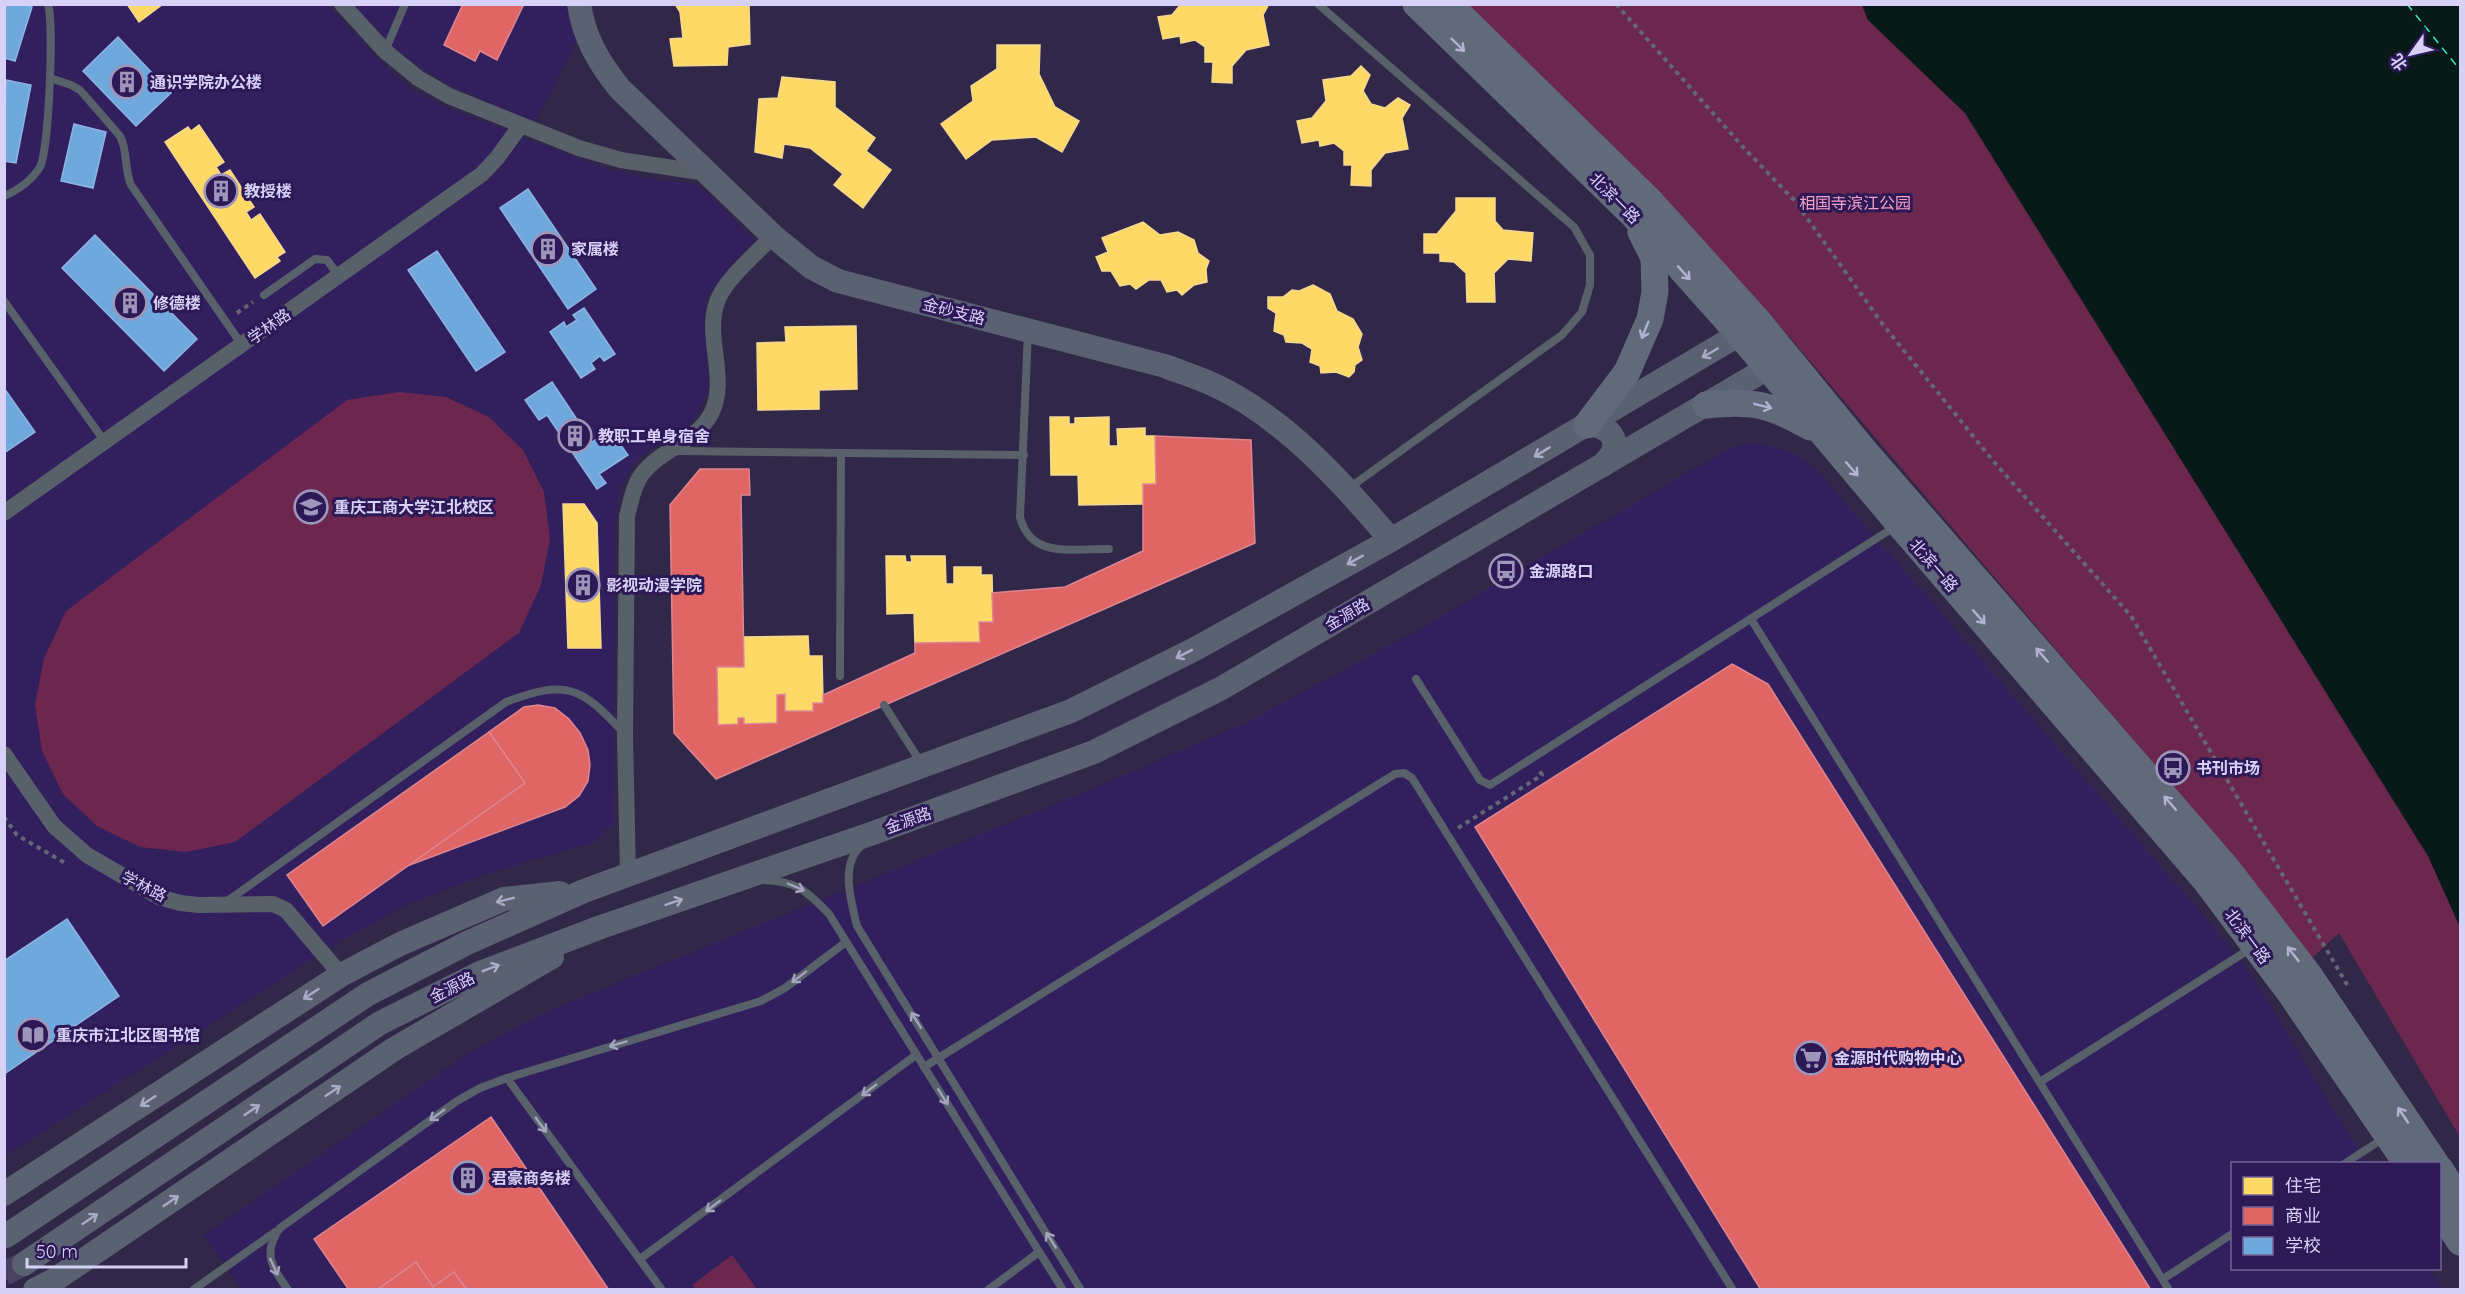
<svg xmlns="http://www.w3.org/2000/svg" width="2465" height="1294" font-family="Quicksand,'Noto Sans SC',sans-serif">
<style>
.built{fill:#321f5e}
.green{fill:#6c274e}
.water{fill:#081a18}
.homes{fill:#ffd966;stroke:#f3d792;stroke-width:1.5}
.shops{fill:#e06666;stroke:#dd8692;stroke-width:1.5}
.schools{fill:#6fa8dc;stroke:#8eb4e4;stroke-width:1.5}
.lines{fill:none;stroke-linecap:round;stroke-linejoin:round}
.ferry{stroke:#3ae7be;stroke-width:1.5;stroke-dasharray:8 6;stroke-linecap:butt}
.secondary-tunnel{stroke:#4a4062;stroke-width:24;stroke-dasharray:24 12;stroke-linecap:butt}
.path{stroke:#636674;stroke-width:4;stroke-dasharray:4.5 4.5;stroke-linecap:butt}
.lane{stroke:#58606a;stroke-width:8}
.street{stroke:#58606a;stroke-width:16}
.secondary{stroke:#5a6271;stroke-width:24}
.primary{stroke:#616a7a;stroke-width:27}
.oneway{stroke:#b4b2d2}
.oneway2{stroke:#abaac8}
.oneway3{stroke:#a4a4bf}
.labels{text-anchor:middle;stroke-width:6;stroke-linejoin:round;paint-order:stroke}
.poi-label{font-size:16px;font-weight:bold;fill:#d7d1f7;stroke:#2c1956;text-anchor:start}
.street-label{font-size:16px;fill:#d7d1f7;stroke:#2c1956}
.park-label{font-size:16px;fill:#f7a1c7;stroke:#2c1956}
</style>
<rect width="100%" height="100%" fill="#312748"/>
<!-- built -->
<g class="built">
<path d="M5,5H327L392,73L417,92L446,107L606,169L660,180L697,184L755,240L708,294L704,320L709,387L700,409L688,426L637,459L620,490L615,525L613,824L594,842L480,876L412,903L344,939L5,1156Z"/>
<path d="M353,5H571L577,40L535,122L453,87L422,69L390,45Z"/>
<path d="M1750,443L1774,447L1794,454L1818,471L2217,931L2254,979L2366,1163L2232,1164V1268L2429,1269L2442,1289L242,1290L204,1235L473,1050L551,1010L1104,784L1249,721L1402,639L1726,450Z"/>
</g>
<!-- green -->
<g class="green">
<path d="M1465,5H1862L1868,20L1965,113L2428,856L2460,927V1137L2339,933L2310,960L2234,858L1769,313Z"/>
<path d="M399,392L446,397L489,417L523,450L544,492L550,539L541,585L519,633L235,842L186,852L140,847L97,826L63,794L42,751L35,705L44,658L66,611L347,400Z"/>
<path d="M732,1255L757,1289H696L692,1285Z"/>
</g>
<!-- water -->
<path class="water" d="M1862,5H2460V927L2428,856L1965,113L1868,20Z"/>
<!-- homes -->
<g class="homes">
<path d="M127,4H163L139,22Z"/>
<path d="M675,4H749L750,44L728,47L727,65L674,66L670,39L683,38L680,12Z"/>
<path d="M1181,4H1269L1263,15L1269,45L1246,50L1232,66V83L1212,82L1213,62H1205V47L1195,40L1181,43L1180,36L1163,39L1158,17L1172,15Z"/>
<path d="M997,45H1040L1039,74L1055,107L1079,121L1062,152L1036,137L992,140L966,159L941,124L973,101L971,86L997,69Z"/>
<path d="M1361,66L1370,75L1363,91L1371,104L1385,108L1398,98L1410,105L1402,118L1408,149L1385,153L1371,170V186L1351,185L1352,165H1344V151L1334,143L1320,146L1319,140L1302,143L1297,121L1312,118L1326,101L1323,80L1351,76Z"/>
<path d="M782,77L835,82V107L875,138L866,151L891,170L863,208L834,185L843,174L810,148L784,144L782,158L755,152L759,99L778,98Z"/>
<path d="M199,125L224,162L216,167L221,175L230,170L254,207L246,212L251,220L260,214L285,252L277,257L280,261L255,278L165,142L188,127L191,131Z"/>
<path d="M1456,198H1495V221L1503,230L1533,233L1531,261L1508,259L1494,273L1495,302H1467L1466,273L1454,262L1440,261V253H1424V234H1437L1456,211Z"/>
<path d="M1143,222L1160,235L1178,232L1194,240L1198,253L1209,261L1206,269L1207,282L1194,285L1182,295L1177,290L1167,292L1161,280H1149L1136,289L1130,284L1120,286L1111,271H1102L1096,257L1108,252L1102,238Z"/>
<path d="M1313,285L1330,294L1337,311L1353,319L1362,334L1358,347L1362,360L1355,365L1354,372L1349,377L1336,372L1321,373L1320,366L1310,362L1312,349L1302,343L1286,342L1284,335L1274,331L1276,313L1268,308V297H1283L1292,290L1299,291Z"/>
<path d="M856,326L857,389L819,390V409L758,410L757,343L786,342L785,327Z"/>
<path d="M1050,417H1069V424H1075V418L1109,417V446H1118L1117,429L1145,428V436H1155L1156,484H1143V504L1079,505L1078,475H1051Z"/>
<path d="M563,504H584L597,523L601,648H568Z"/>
<path d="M886,556H905L906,562H912L911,556H945L946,584H954V567H981V575H992L993,622H979L980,642L915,643L914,613L887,614Z"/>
<path d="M808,636L809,656H822L823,703H813V711H785V694L777,695V723L744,724V718H738V724L718,725L717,667H744V637Z"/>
</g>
<!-- shops -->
<g class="shops">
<path d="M463,4H524L497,60L480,51L475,61L444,45Z"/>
<path d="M1155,436L1251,440L1255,543L716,779L674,733L670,505L700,469H749L750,495H741L744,667H717L718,725L738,724V718H744V724L777,723V695L785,694V711H813V703H823V695L915,653V643L980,642L979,622H993L992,593L1065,587L1143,551V484H1156Z"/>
<path d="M1732,664L1768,684L2151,1290H1761L1475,827Z"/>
<path d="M538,705L555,708L569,719L580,733L588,750L590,765L588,781L579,796L565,807L407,866L525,783L489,732L524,707Z"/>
<path d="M489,732L525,783L323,926L287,875Z"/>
<path d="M491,1117L609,1290H467L454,1272L433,1287L416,1262L377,1290H349L314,1239Z"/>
<path d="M416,1262L433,1287L454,1272L467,1290H377Z"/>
</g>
<!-- schools -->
<g class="schools">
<path d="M4,4H23L32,7L15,61L4,58Z"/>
<path d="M118,37L171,93L136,126L83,71Z"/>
<path d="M6,80L31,85L16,163L4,161Z"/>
<path d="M74,124L106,132L93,188L61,181Z"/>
<path d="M528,189L596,289L568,309L500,208Z"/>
<path d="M95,235L197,339L164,371L62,268Z"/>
<path d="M437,251L505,352L476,371L408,270Z"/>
<path d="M584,308L615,354L604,361L600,356L591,363L595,369L581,378L550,332L564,322L566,327L577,320L573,315Z"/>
<path d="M552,382L592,442L610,430L628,455L599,474L606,483L597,489L547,415L539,420L525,400Z"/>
<path d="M4,388L35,432L4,453Z"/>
<path d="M67,919L119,996L4,1074V961Z"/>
</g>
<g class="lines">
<!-- ferry -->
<path class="ferry" d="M2407,4L2460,70"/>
<!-- secondary-tunnel -->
<path class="secondary-tunnel" d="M4,1274L24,1264"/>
<!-- path -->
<g class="path">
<path d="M1616,4L1742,146L1794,200L1884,326L1994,462L2131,616L2349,988"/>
<path d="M237,313L253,302"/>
<path d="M4,817L17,835L65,863"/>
<path d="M1458,828L1542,775L1539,769"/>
</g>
<!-- lane -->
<g class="lane">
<path d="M1318,4L1574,227L1590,255V285L1582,312L1562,335L1349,488"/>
<path d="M385,51L405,4"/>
<path d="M50,78L71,85L80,90L120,136C128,151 124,169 131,185L242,345"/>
<path d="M4,196C18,190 32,180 40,167C49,150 54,24 48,4"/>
<path d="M264,295L315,259L327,260L339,276"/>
<path d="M4,301L105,442"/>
<path d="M1028,332L1020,517C1031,560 1074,548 1109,549"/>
<path d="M675,451L1024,455"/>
<path d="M1751,619L2169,1290"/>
<path d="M840,676L841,453"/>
<path d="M1416,679L1480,780L1490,785L1896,526"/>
<path d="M884,705L921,763"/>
<path d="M861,846C840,865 851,901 857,926L1081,1290"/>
<path d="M761,880C796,881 805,889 829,914L1063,1290"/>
<path d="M226,902L506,702C567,679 581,687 623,732"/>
<path d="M924,1067L1395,774L1404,773L1412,778L1733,1290"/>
<path d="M507,1078L662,1290"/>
<path d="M2040,1082L2253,947"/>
<path d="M2344,1164L2384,1138"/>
<path d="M640,1259L916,1055"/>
<path d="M2163,1279L2232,1234"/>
<path d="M193,1290L275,1232"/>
<path d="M288,1290C272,1267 262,1253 280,1228L457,1101L480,1088L507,1078L761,1001L785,988L846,942"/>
<path d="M988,1290L1039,1252"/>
</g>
<!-- street -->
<g class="street">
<path d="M342,4L385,51L418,78L449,96L579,148L621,160L706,173"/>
<path d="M4,513L482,174L497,158L521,125"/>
<path d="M4,754L54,826L87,855L159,897L180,903L199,905L273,904L286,910L341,975"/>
<path d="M628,875L625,735L627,516C631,502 633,486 642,474C660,450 696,442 711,414C729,379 704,338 717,302C724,280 757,253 773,236"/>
</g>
<!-- secondary -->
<g class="secondary">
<path d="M579,4C584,38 599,63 620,89L773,236L811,267L838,281L1165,366C1180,372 1197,377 1212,384C1283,416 1342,482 1391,540"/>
<path d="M1587,425C1600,424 1617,432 1614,448C1613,455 1607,460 1603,465"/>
<path d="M4,1194L341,975L400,944L504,899L560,893"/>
<path d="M6,1236L368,994L467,943L584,891L1071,711L1195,649L1391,540L1755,325"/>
<path d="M24,1264L380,1023L480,973L601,927L876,832L1094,752L1220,689L1785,358"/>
<path d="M35,1290L56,1279L394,1049L552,957"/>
</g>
<!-- primary -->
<g class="primary">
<path d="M1416,4L1633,215L1740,335L1899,524L2205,880L2290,993L2407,1164"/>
<path d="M1449,4L1651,202L1759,322L1863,449L2226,867L2309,975L2436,1164"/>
<path d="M1706,405C1752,400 1770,404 1810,427"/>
<path d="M1587,425L1627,372L1650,319L1655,292L1654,258L1641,232"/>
<path d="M2440,1169L2460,1201"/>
<path d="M2440,1211L2460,1242"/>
</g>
</g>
<!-- one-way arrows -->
<defs><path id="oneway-shaft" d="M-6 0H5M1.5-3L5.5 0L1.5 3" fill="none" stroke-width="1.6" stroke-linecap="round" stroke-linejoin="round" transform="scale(1.5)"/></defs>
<g class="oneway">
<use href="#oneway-shaft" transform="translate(1458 45) rotate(44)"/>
<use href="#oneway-shaft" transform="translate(1684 273) rotate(48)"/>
<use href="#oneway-shaft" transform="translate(1645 330) rotate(112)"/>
<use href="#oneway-shaft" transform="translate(1763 406) rotate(14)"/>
<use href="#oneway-shaft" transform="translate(1852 469) rotate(49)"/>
<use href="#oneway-shaft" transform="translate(1979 617) rotate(49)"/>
<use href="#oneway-shaft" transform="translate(2042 655) rotate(-131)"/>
<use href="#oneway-shaft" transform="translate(2170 803) rotate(-131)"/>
<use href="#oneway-shaft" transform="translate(2293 954) rotate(-128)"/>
<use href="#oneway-shaft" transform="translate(2403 1115) rotate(-124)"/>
</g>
<g class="oneway2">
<use href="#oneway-shaft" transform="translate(1710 353) rotate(150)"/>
<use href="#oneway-shaft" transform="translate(1542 452) rotate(149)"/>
<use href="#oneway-shaft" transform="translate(1355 560) rotate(151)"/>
<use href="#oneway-shaft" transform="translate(1184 654) rotate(153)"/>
<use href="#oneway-shaft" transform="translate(505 900) rotate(166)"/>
<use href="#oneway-shaft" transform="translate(674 902) rotate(-19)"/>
<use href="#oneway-shaft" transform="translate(491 968) rotate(-21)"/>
<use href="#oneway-shaft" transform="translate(311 994) rotate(147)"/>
<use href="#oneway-shaft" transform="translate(333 1091) rotate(-34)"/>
<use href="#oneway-shaft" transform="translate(148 1101) rotate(147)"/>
<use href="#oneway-shaft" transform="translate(252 1110) rotate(-34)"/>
<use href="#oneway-shaft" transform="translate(171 1201) rotate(-34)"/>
<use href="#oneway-shaft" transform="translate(90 1219) rotate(-34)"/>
</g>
<g class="oneway3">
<use href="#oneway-shaft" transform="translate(796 887) rotate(23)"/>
<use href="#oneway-shaft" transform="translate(799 977) rotate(143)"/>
<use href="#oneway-shaft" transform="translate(916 1020) rotate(-122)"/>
<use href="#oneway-shaft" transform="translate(618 1044) rotate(163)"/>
<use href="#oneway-shaft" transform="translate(869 1090) rotate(143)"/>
<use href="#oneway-shaft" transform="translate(943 1097) rotate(58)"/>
<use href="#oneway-shaft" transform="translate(437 1115) rotate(144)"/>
<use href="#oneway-shaft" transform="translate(541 1125) rotate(54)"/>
<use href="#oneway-shaft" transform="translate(713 1206) rotate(143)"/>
<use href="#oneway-shaft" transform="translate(1051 1240) rotate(-122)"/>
<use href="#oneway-shaft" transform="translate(274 1267) rotate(65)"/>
</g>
<!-- icons -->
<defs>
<g id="building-ring" transform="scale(1.725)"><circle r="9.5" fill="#2c1956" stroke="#9d96ba" stroke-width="1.5"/><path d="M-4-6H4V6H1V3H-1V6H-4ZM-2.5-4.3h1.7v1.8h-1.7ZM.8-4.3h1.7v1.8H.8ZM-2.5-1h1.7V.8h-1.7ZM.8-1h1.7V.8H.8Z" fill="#9d96ba"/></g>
<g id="university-ring" transform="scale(1.725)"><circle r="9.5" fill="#2c1956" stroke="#9d96ba" stroke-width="1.5"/><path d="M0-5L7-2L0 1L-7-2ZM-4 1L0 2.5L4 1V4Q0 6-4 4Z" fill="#9d96ba"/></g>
<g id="bus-ring" transform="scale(1.725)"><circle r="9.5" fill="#2c1956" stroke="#9d96ba" stroke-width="1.5"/><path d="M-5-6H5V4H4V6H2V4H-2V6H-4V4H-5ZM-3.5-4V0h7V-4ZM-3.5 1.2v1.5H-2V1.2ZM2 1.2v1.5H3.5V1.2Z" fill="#9d96ba"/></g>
<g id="library-ring" transform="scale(1.725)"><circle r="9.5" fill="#2c1956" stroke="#9d96ba" stroke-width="1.5"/><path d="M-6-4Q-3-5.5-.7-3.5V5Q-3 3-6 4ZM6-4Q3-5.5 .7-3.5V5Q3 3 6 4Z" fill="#9d96ba"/></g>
<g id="supermarket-ring" transform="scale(1.725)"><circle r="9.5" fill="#2c1956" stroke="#9d96ba" stroke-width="1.5"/><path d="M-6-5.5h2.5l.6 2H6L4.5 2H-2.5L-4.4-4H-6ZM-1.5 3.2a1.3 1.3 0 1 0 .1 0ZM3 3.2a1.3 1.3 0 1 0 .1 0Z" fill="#9d96ba"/></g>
</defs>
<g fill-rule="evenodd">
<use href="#building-ring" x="127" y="82"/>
<use href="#building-ring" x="221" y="191"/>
<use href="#building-ring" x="548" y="249"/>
<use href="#building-ring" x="130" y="303"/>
<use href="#building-ring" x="575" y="436"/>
<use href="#university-ring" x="311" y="507"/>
<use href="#bus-ring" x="1506" y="571"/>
<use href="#building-ring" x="583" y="585"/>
<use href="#bus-ring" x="2173" y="768"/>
<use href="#library-ring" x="33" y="1035"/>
<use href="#supermarket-ring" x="1811" y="1058"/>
<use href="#building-ring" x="468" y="1178"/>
</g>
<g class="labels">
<!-- poi labels -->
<g class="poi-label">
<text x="150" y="88">通识学院办公楼</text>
<text x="244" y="197">教授楼</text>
<text x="571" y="255">家属楼</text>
<text x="153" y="309">修德楼</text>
<text x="598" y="442">教职工单身宿舍</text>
<text x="334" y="513">重庆工商大学江北校区</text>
<text x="1529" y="577">金源路口</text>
<text x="606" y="591">影视动漫学院</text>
<text x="2196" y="774">书刊市场</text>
<text x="56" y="1041">重庆市江北区图书馆</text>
<text x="1834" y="1064">金源时代购物中心</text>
<text x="491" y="1184">君豪商务楼</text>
</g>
<!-- street labels -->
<g class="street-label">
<text transform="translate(1615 198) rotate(45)" y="6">北滨一路</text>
<text transform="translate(954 311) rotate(14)" y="6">金砂支路</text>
<text transform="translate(269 326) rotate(-35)" y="6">学林路</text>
<text transform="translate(1934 565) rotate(49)" y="6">北滨一路</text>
<text transform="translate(1347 614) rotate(-30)" y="6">金源路</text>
<text transform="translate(908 820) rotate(-20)" y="6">金源路</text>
<text transform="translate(144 886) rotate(27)" y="6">学林路</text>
<text transform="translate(2248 936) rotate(53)" y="6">北滨一路</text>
<text transform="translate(452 987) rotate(-27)" y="6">金源路</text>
</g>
<!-- park labels -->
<g class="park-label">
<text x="1855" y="209">相国寺滨江公园</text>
</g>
</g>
<!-- border -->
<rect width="2465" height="1294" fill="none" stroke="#d7d1f7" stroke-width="12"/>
<!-- legend -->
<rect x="2231" y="1162" width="210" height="108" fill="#2c1956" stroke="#706396" stroke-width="1.5"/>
<rect x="2243" y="1177" width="30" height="18" fill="#ffd966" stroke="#706396" stroke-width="1.5"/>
<text x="2285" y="1192" font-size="18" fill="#d7d1f7">住宅</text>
<rect x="2243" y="1207" width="30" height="18" fill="#e06666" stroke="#706396" stroke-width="1.5"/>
<text x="2285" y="1222" font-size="18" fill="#d7d1f7">商业</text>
<rect x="2243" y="1237" width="30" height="18" fill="#6fa8dc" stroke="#706396" stroke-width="1.5"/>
<text x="2285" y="1252" font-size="18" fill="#d7d1f7">学校</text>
<!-- north arrow -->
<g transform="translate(2411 54) rotate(236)" stroke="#2c1956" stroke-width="4.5" paint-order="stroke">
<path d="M0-4.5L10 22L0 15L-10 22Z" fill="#d7d1f7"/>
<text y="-9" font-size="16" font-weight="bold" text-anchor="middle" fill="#d7d1f7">北</text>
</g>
<!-- scale -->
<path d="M27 1258v9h159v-9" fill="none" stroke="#d7d1f7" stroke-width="3"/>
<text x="36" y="1258" font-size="18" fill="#d7d1f7" stroke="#2c1956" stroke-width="4.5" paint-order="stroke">50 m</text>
</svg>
